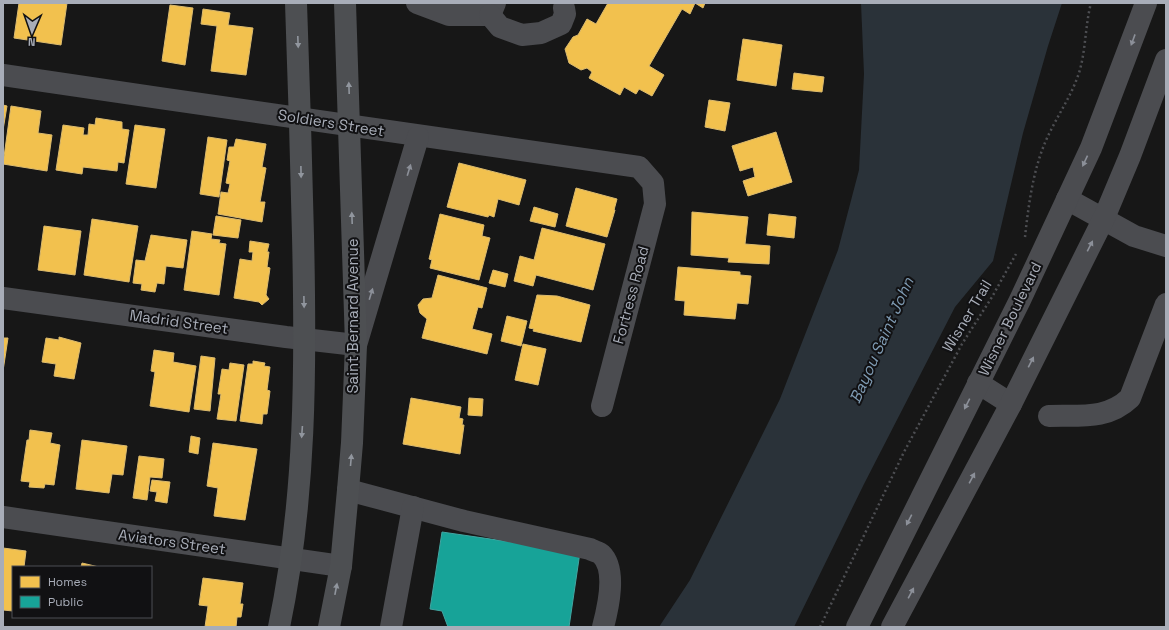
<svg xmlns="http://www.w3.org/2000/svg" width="1169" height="630" font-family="'Space Grotesk',sans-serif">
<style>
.water{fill:#2a3239}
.homes{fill:#f2c14e;stroke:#dcbb6e}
.public{fill:#17a398;stroke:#42a6a2}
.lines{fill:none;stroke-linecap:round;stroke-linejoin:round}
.path{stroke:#4d4e52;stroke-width:2.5;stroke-dasharray:2 3;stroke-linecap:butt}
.minor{stroke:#4b4c50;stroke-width:22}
.major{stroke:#4d4f52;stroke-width:22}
.oneway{fill:#8c9099}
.oneway2{fill:#91969e}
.labels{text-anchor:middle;stroke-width:4;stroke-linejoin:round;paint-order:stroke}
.street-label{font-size:15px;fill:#a8adb8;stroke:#111113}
.water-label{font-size:16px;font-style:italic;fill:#7f9bb3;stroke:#111113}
</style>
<rect width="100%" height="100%" fill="#171717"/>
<!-- water -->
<path class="water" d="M861,3H1062L1048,46L1023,133L993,261L955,307L864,484L794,627H659L690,580L780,399L838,250L859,170L864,74Z"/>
<!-- homes -->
<g class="homes">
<path d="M19,3H67L61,45L14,38Z"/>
<path d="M608,3H705L703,8L695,3L690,14L682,9L649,66L664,75L652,96L639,89L636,94L624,87L620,95L589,78L592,72L587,68L581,70L569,63L565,49L573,37L578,35L587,19L596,24Z"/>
<path d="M170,5L193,8L185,65L162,61Z"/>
<path d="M203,9L230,13L228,25L253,28L246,75L211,71L217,26L201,24Z"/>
<path d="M743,39L782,45L776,86L737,80Z"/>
<path d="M794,73L824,77L822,92L792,89Z"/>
<path d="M709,100L730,103L725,131L705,127Z"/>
<path d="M3,105L7,106L3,130Z"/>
<path d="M11,106L41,111L38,133L52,135L47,171L3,164Z"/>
<path d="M96,118L122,122V129L129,130L124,163L118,162L117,171L83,167L82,174L56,170L63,125L84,128L83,135H88L89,124L95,125Z"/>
<path d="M135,125L165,129L156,188L126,184Z"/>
<path d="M776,132L792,182L748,196L743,181L755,177L753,167L740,171L732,146Z"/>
<path d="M208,137L227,140L219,197L200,194Z"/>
<path d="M236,139L266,144L262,167L266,168L260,202H265L262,222L218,214L221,192L228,193L230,184L226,183L230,161L227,160L229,147H234Z"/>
<path d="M459,163L526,180L519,205L498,199L494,217L489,215L488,217L447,207Z"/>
<path d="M576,188L617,199L614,210H615L607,237L566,226Z"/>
<path d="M534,207L558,214L555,227L530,221Z"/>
<path d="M692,212L748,217L745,244L770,246L769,264L728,262L729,258L691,255Z"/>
<path d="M440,214L484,225L482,236L490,238L479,280L430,268L432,260L429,259Z"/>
<path d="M769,214L796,217L794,238L767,235Z"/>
<path d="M216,216L241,220L238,238L213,235Z"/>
<path d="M92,219L138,226L129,282L84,275Z"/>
<path d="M44,226L81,231L75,275L38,270Z"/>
<path d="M542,228L605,244L593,290L536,275L533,286L514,281L520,256L534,260Z"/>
<path d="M192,231L212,234L211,239L220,240L219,243L226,244L219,295L184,290Z"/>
<path d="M151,235L187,240L183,268L166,266L164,284L157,283L155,292L141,290L142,284L133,283L136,260L145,261Z"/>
<path d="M250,241L269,244L267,252H269L267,267L270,268L266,295L269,299L262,305L259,302L234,298L240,259L252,261L253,252H249Z"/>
<path d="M678,267L740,272V275L751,276L748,304L737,303L735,319L684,315L685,301L675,300Z"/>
<path d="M493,270L508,274L505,287L489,283Z"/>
<path d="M438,275L487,288L482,308L478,307L472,329L492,334L487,354L422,338L427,319L420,313L418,305L423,299L432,298Z"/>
<path d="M537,295L557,296L590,305L581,342L533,331L534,329L529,328Z"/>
<path d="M507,316L527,321L521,346L501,341Z"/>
<path d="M59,337L81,343L74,379L54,376L56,364L42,362L46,338L59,340Z"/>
<path d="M3,338H8L3,371Z"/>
<path d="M523,344L546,349L538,385L515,380Z"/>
<path d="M154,350L174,353L173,362L196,366L189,412L150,406L155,372L151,371Z"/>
<path d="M201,356L215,358L210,411L194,409Z"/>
<path d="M253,361L265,363L264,366L270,367L267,390L270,391L267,414H263L262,424L240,421L248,364H253Z"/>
<path d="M230,363L244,365L236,421L217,419L221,394H218L222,369L229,370Z"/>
<path d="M411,398L461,407L459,418L463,419L462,425H464L460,454L403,444Z"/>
<path d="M469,398L483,399L482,416L468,415Z"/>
<path d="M30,430L52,433L50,443L60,445L54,485L45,484L44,488L29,487L30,482L21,481L27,440H29Z"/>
<path d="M191,436L200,438L198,454L189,452Z"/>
<path d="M82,440L127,446L123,475L112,474L109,493L76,489Z"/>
<path d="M213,443L257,449L245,520L214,516L218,488L207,486Z"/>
<path d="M139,456L164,459L162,478L150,477L147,500L133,498Z"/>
<path d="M152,480L170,482L167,503L155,501L157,492L150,491Z"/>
<path d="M3,548L26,551L24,567H13V611L3,610Z"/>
<path d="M82,563L99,567H81Z"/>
<path d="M203,578L243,583L240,604H243L241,617H237L236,627H205L208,606L199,605Z"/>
</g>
<!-- public -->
<path class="public" d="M442,532L580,552L569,627H448L442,611L430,609Z"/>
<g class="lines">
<!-- path -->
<g class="path">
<path d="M1025,237C1029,201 1034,162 1051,130C1061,110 1072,94 1079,73C1086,50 1085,26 1091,3"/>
<path d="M820,627L904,452L962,344L992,297L1016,254"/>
</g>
<!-- minor -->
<g class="minor">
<path d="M417,3L449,15H490L495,3"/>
<path d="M490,15L500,27L522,35L541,33L561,24L565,14L564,8"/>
<path d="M3,75C215,106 427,138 639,167L653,183L655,204L602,406"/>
<path d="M1067,199L1134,236L1166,246"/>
<path d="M3,298L286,337L356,345L418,137"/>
<path d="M978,383L1011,404"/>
<path d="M1049,416C1080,415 1107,420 1130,398L1166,304"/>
<path d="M348,490L464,521L590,549C593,551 599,552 601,554C617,569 608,608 603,627"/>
<path d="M3,517L341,566"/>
<path d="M391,627L413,507"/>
<path d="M857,627L1020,300L1091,148L1146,3"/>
<path d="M892,627L1011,404L1104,218L1130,156L1166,60"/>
</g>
<!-- major -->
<g class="major">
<path d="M279,627C306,498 306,367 303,236C301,158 299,81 296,3"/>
<path d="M329,627L341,566L348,490L352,443L356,345L345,3"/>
</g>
</g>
<!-- one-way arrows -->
<defs><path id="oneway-solid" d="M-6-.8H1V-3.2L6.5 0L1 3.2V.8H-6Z"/></defs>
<g class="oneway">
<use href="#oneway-solid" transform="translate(1133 40) rotate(110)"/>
<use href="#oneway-solid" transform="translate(1085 161) rotate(115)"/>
<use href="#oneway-solid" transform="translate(409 170) rotate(-73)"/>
<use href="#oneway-solid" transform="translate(1090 246) rotate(-63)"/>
<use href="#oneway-solid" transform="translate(371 294) rotate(-73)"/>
<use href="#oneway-solid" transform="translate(1031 362) rotate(-63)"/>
<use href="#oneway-solid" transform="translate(967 404) rotate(117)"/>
<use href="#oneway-solid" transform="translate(972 478) rotate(-62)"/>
<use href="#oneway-solid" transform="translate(909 520) rotate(117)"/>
<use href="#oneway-solid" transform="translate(911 593) rotate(-62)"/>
</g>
<g class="oneway2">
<use href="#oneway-solid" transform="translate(298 42) rotate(88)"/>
<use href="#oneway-solid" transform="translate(349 88) rotate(-92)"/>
<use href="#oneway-solid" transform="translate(301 172) rotate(89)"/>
<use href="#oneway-solid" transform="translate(352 218) rotate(-92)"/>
<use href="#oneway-solid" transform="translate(304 302) rotate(89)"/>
<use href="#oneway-solid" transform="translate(302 432) rotate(94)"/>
<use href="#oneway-solid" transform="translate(351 460) rotate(-85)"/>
<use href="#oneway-solid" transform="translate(336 589) rotate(-79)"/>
</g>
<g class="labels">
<!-- street labels -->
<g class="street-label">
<text transform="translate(331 123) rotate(9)" y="5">Soldiers Street</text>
<text transform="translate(631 295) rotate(-75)" y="5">Fortress Road</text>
<text transform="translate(353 316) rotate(-90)" y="5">Saint Bernard Avenue</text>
<text transform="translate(967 316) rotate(-59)" y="5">Wisner Trail</text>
<text transform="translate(1010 319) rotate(-64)" y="5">Wisner Boulevard</text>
<text transform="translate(179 322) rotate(8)" y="5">Madrid Street</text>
<text transform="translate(172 542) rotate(8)" y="5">Aviators Street</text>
</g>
<!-- water labels -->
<g class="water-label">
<text transform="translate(881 340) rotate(-66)" y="6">Bayou Saint John</text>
</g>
</g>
<!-- border -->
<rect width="1169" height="630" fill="none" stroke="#a8adb8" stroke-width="8"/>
<!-- legend -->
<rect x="12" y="566" width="140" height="52" fill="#111113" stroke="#4d4f55"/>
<rect x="20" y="576" width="20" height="12" fill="#f2c14e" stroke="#4d4f55"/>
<text x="48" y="586" font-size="12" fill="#a8adb8">Homes</text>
<rect x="20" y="596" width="20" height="12" fill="#17a398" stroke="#4d4f55"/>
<text x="48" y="606" font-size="12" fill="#a8adb8">Public</text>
<!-- north arrow -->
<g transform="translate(32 32) rotate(182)" stroke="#111113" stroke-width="3" paint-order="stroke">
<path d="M0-3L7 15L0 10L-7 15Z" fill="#a8adb8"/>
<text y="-6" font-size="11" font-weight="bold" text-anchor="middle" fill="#a8adb8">N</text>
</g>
</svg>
